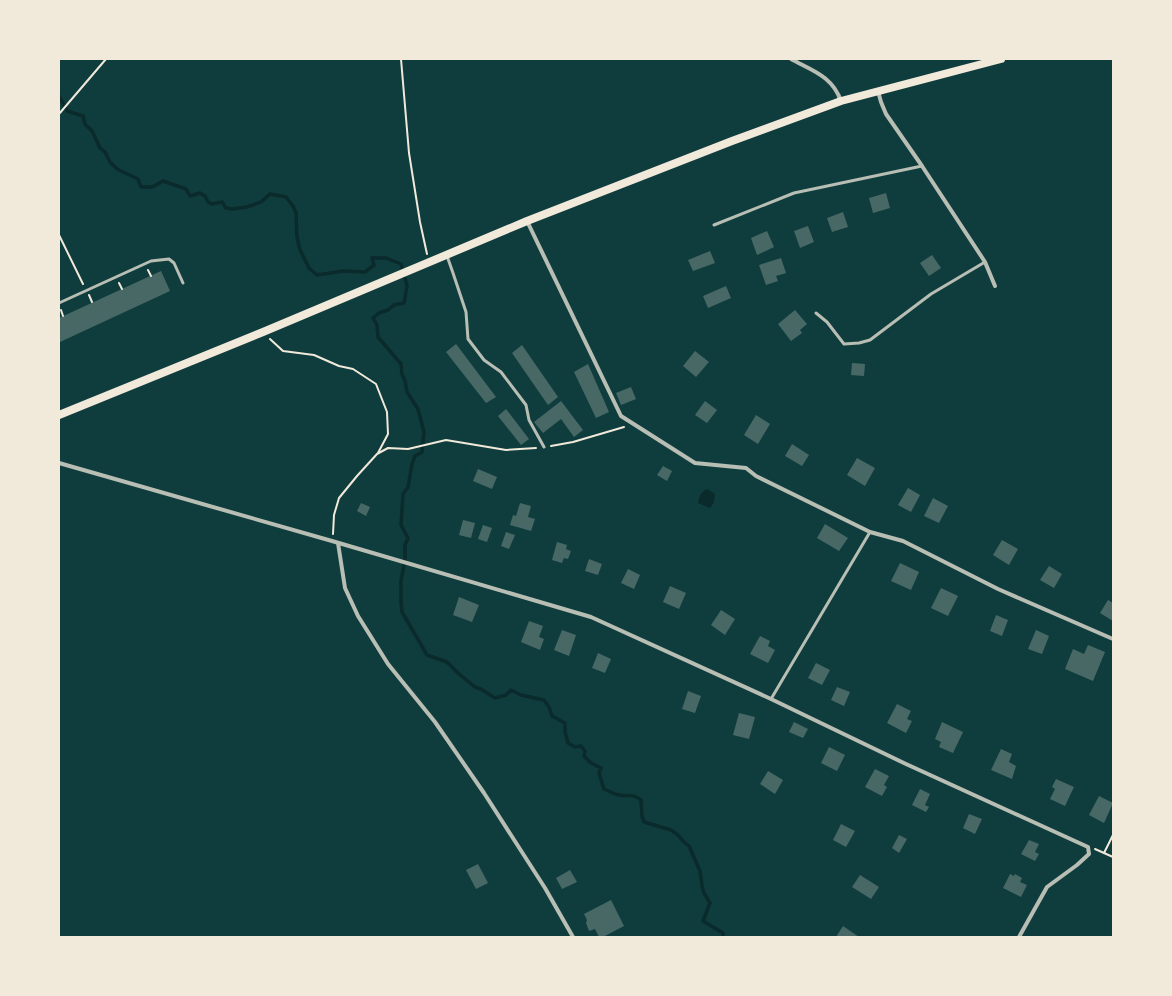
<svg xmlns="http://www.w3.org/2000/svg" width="1172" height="996" font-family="Mulish,sans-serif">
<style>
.water{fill:#0a2a2b}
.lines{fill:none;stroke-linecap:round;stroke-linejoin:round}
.stream{stroke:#0a2a2b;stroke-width:3.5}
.building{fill:#486865}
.path{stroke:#f1e9da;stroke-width:2}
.service{stroke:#b8beb3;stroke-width:3}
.minor{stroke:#b8beb3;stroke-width:4}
.secondary{stroke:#f1e9da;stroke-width:8}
</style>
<rect width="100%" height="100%" fill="#0f3d3e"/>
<!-- water -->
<path class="water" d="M707,489L715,494L714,502L710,508L698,503C699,496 701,492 707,489Z"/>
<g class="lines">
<!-- stream -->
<path class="stream" d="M59,96L67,111L83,116L85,124L92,131L100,148L105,152L110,162L117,169L138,179L141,187H152L163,181L186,189L190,196L200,193L205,196L208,202L212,204L222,202L226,208L232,209L247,207L261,202L270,194L286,197L293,206L296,213L297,237L300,250L309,268L317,275L343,271L365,272L374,265L372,258H386L401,264L407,286L404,303L394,305L388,310L379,313L373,318L377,325L378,337L401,364L402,374L405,381L407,392L418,409L424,432L422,452L415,456L412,464L408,487L403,494L401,525L408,538L405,545V560L401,581V602L402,612L427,655L447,662L458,673L475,687L481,689L495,698L506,695L511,690L521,695L544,700L549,707L552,716L565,723V732L568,743L575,747L581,746L585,751L584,756L591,763L601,768L599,773L604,789C609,791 614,794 619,795C629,797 632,793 641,800L642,816L644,822L671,830L678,835L684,842L689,846L700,871L702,886L704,893L710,903L703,921L723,933V937"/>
</g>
<!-- building -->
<g class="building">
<path d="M886,193L890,208L873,213L869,198Z"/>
<path d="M843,212L848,227L832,232L827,218Z"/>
<path d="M808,226L814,242L800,248L794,231Z"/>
<path d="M767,231L774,247L757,255L751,238Z"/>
<path d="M710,251L715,263L693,271L688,260Z"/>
<path d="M932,255L941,268L929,276L920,263Z"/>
<path d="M781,258L786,273L776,276L778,281L766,285L759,265Z"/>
<path d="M161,271L170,291L60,342L59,339V318Z"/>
<path d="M726,286L731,298L708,308L703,296Z"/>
<path d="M795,310L807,324L800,330L802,333L791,341L778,324Z"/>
<path d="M456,344L496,397L486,403L446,352Z"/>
<path d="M522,345L558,397L548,405L512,353Z"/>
<path d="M695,351L709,362L696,377L683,366Z"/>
<path d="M852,363L865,364L864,376L851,375Z"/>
<path d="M588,364L609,412L596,418L574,372Z"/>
<path d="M631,387L636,399L621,405L616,393Z"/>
<path d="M561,401L583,430L574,437L561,419L543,433L534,422Z"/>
<path d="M705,401L717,410L707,423L695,415Z"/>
<path d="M506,409L529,439L521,445L498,416Z"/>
<path d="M756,415L770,424L758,444L744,435Z"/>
<path d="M792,444L809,455L802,466L785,456Z"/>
<path d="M857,458L875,468L865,486L847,475Z"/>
<path d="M663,466L672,471L667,481L657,475Z"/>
<path d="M478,469L497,477L492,489L473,481Z"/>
<path d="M908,488L920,495L911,512L898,505Z"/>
<path d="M933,498L948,506L939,523L924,516Z"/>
<path d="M361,503L370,507L366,516L357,511Z"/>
<path d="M520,503L531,506L528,517L535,519L531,531L510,525L513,515L516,516Z"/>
<path d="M463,520L475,523L471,538L459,535Z"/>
<path d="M825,524L848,538L839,551L817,538Z"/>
<path d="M483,525L492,528L487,542L478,539Z"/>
<path d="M506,532L515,535L509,549L501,546Z"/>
<path d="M1002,540L1018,549L1009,565L993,555Z"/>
<path d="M557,542L567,545L566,549L571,551L568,559L564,558L562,563L552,560Z"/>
<path d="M589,559L602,564L598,575L585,571Z"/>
<path d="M900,563L919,572L911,590L891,581Z"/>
<path d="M1049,566L1062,574L1054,588L1040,580Z"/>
<path d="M628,569L640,575L634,589L621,583Z"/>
<path d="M670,586L686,593L679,609L663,602Z"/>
<path d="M941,588L958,596L948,616L931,608Z"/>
<path d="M459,597L479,605L472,622L453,615Z"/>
<path d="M1108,600L1113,603V621L1100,613Z"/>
<path d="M721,610L735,619L725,635L711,625Z"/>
<path d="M996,615L1008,620L1002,636L990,631Z"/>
<path d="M529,621L543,626L539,637L544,639L540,650L521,642Z"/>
<path d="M562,630L576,635L569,656L554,650Z"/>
<path d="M1036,630L1049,636L1042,654L1028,649Z"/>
<path d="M760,636L770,641L768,646L775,650L768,663L750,654Z"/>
<path d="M1088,645L1105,652L1093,681L1065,669L1073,649L1084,654Z"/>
<path d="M598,653L611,659L605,673L592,668Z"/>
<path d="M816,663L830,670L822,685L808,678Z"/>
<path d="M837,687L850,692L844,706L831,700Z"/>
<path d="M688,691L701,696L695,713L682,709Z"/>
<path d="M897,704L911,711L907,719L912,721L906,733L887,723Z"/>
<path d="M739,713L755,717L749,739L733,735Z"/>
<path d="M794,722L808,729L803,738L789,732Z"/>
<path d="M942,722L963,732L953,753L939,747L941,742L935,739Z"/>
<path d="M829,747L845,755L837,771L821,763Z"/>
<path d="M1001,749L1012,754L1009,762L1016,766L1012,779L991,770Z"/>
<path d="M875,769L889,776L884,785L887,787L882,796L865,787Z"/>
<path d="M768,771L783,780L775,794L760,784Z"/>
<path d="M1056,779L1074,787L1065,806L1050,799L1055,789L1052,787Z"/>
<path d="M920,789L930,794L925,805L929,807L926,812L912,805Z"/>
<path d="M1099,796L1113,803L1104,823L1089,815Z"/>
<path d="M969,814L982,819L975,834L963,828Z"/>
<path d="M841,824L855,831L846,847L833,840Z"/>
<path d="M899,835L907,839L899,853L892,848Z"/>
<path d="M1029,840L1039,844L1035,852L1039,854L1035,861L1021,854Z"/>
<path d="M478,864L488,883L476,889L466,870Z"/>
<path d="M570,870L577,882L562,889L556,878Z"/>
<path d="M1010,874L1014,876L1015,874L1022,878L1020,882L1027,885L1021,897L1003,888Z"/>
<path d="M860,875L879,887L871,899L852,887Z"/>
<path d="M611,900L624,926L603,937H599L595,929L589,931L586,923L587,920L584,914Z"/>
<path d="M843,926L859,937H836Z"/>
</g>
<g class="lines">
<!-- path -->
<g class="path">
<path d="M401,59L409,153L420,222L427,254"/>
<path d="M59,114L106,59"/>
<path d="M59,235L83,284"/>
<path d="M148,270L151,276"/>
<path d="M119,283L122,289"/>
<path d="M89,295L92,302"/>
<path d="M61,310L63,316"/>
<path d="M270,339L283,351L314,355L339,366L353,369L376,384L387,412L388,434L378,453"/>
<path d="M551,446L573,442L624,427"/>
<path d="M333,534L334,515L339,498L357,476L377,454L388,448L408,449L446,440L506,450L536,448"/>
<path d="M1095,849L1113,857"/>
<path d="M1104,853L1113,835"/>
</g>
<!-- service -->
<g class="service">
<path d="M714,225L794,193L922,166"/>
<path d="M447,256L453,273L466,312L468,339L484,360L501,372L526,405L529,420L544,447"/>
<path d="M59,303L151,261L169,259L174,263L183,283"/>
<path d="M816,313L827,322L844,344L859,343L870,340L931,294L985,262"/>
<path d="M771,699L870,532"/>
</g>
<!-- minor -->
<g class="minor">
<path d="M791,59C813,71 832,76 841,101"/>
<path d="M878,91L881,102L886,114L922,166L985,262L995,286"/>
<path d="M527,221L621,416L695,463L746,468L756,476L870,532L903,541L998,589L1113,639"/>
<path d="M59,463L332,541L591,617L771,699L906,764L1088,847L1089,854L1077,865L1047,887L1019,937"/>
<path d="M338,543L345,588L358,616L388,664L435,722L484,793L545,888L573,937"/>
</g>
<!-- secondary -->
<path class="secondary" d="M59,415L263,332L527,221L732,141L841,101L1001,59"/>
</g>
<!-- border -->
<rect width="1172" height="996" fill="none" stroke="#f1e9da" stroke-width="120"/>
</svg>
